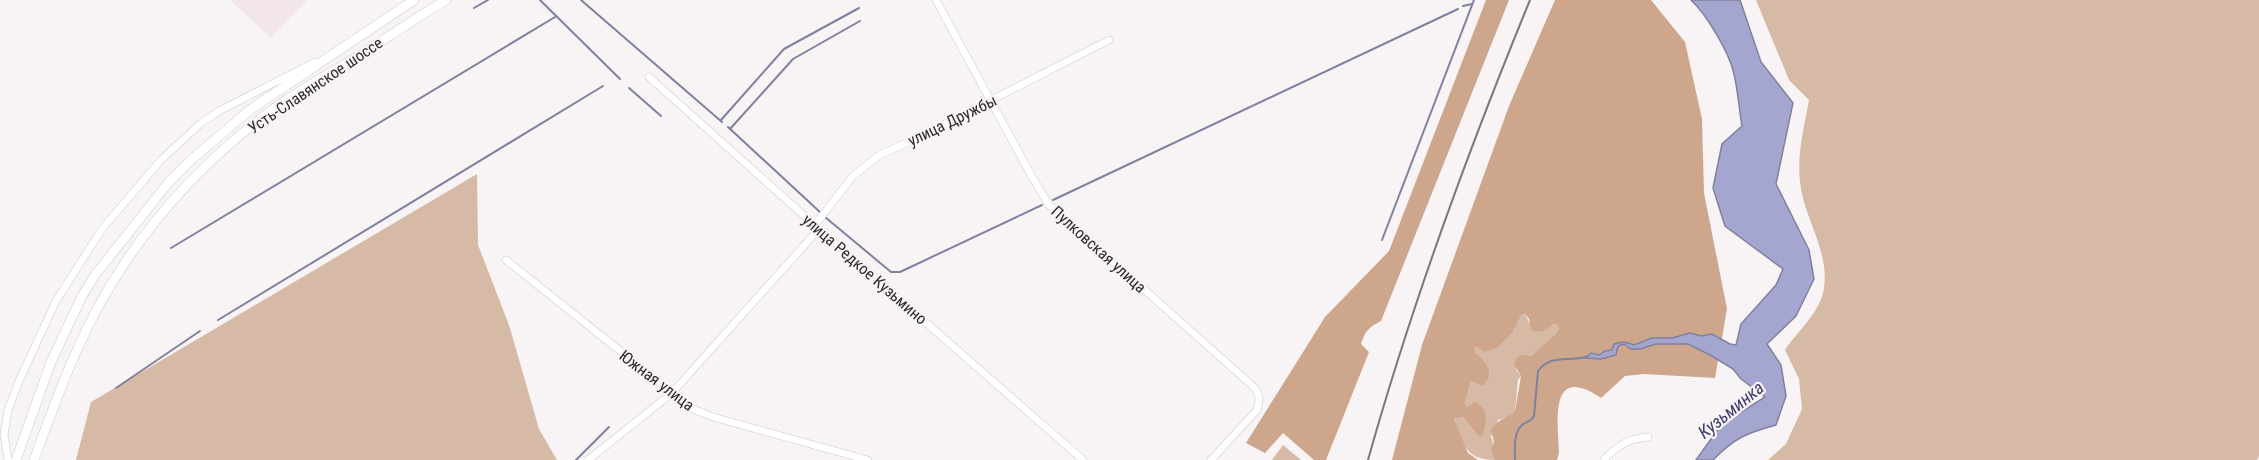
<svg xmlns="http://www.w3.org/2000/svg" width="2259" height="460" font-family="'Roboto Condensed',sans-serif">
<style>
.built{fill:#f2e5eb}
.green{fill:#d7baa6}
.forest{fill:#cea68b}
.water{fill:#a4a6d0;stroke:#80819f;stroke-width:1.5}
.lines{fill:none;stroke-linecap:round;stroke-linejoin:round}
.stream{stroke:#80819f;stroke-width:2}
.street-casing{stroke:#cecacc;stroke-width:8}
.secondary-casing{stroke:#cecacc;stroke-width:10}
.street{stroke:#fff;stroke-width:7}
.secondary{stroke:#fff;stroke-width:9}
.rail{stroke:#7b7879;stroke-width:2}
.labels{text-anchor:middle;stroke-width:4.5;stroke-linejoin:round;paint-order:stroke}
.street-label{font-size:16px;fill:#2d2b2c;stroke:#f8f3f5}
.water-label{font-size:18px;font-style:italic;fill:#3e3d73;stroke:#f8f3f5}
</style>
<rect width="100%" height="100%" fill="#f8f3f5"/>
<!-- built -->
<path class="built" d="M230,0H307L271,38Z"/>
<!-- green -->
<g class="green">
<path d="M1756,0H2259V456L2257,460H1768L1786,444L1802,409L1799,379L1785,350C1797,332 1818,314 1823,293C1832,254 1804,220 1800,182C1797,154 1804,127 1809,100L1789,80Z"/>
<path d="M477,174L478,245L509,325L539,429L557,460H76L91,402Z"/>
<path d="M1522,314H1525L1530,324L1545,330L1552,324H1556L1559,329L1557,334L1531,356L1522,354L1516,370L1521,376L1518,380L1515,411L1508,417L1498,420L1491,437C1495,444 1492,451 1495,460C1464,460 1464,443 1454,419L1463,417L1478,436L1468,407L1465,403L1471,381L1483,386C1496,373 1487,362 1475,352L1476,346L1506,338L1513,332Z"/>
<path d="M1283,445L1301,460H1272Z"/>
</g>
<!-- forest -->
<g class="forest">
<path d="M1486,0H1509L1381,321C1369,327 1365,331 1361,344L1369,352L1326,460H1314L1283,433L1265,453L1246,443L1325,317L1389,251Z"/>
<path d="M1555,0H1651L1685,42L1702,119L1704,193L1727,309L1715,378L1644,374L1625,376L1601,398C1548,362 1558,423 1559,453L1557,460H1495L1491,451L1494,442L1491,430C1497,419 1506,419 1515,411L1521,376L1514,365L1516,359L1522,354L1531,356L1556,334L1559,329L1556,324H1553C1546,330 1540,334 1531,330L1529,319L1525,314H1522L1513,332L1497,348L1485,352L1476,346L1475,352C1487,362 1496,373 1483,386L1471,381L1465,403L1468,407L1475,402C1490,410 1486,421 1483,435L1478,436L1463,417L1454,419L1468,453L1478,460H1392L1422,345L1509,106Z"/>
</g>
<!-- water -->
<path class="water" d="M1691,0H1740L1761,62L1793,103L1776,184L1809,250L1814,279L1796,316L1767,344L1781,365L1786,396L1776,425C1747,433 1734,438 1713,460H1696L1721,425L1765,397L1741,379L1733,369L1712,356L1688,344H1656L1640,349H1631L1624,344L1618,346L1616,355L1601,359L1586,358L1591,353L1599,355L1605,351L1612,350L1614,344C1622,341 1626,342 1634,345L1652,338H1672L1690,333L1701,336L1712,334L1730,344L1736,345L1741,324L1776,285L1783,269L1725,226L1713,188L1722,144L1742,126C1739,109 1738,91 1734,74C1730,54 1707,15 1691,0Z"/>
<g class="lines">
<!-- stream -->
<g class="stream">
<path d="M540,0L620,79"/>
<path d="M581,0L722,122"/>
<path d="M1463,6L1472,4"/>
<path d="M474,8L488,0"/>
<path d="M629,88L661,116"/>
<path d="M721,120L784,49L859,8"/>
<path d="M728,127L821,213"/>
<path d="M730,129L793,59L860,21"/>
<path d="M1053,200L1458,9"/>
<path d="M825,217L891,272H900L1042,205"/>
<path d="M1382,240L1474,0"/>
<path d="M171,248L555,17"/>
<path d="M218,320L603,86"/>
<path d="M116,388L200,331"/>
<path d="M576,460L609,427"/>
<path d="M1515,460C1515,449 1513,433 1522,425C1527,421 1531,422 1534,416L1538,371C1551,353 1570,363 1588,356"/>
</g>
<!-- street casing -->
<g class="street-casing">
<g id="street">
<path d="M936,0L1031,175L1049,205L1255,388C1260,396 1260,400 1257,410L1211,460"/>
<path d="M649,77L819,229L1083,460"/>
<path d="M815,225L852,177L878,156L927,133L1109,40"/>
<path d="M506,260L693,409L713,417L868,460"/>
<path d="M8,460L4,435L8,410L19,381L56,301L102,229L161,160L201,123L219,111L315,62"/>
<path d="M588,460L672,393L819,229"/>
<path d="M1604,460C1616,446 1629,438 1648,437"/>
</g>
</g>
<!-- secondary casing -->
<g class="secondary-casing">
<g id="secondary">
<path d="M16,460L51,362L82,296L95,275L169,182L191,160L251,109L414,0"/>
<path d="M34,460C55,403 75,346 106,293C148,221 206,159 273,109C301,89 332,72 362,54C390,36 417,17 446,0"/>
</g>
</g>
<!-- street -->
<use href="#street" class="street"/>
<!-- secondary -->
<use href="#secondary" class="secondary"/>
<!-- rail -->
<path class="rail" d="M1368,460C1412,303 1468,151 1530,0"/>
</g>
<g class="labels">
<!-- street labels -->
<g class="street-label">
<text transform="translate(315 85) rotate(-34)" y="6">Усть-Славянское шоссе</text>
<text transform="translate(952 120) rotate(-26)" y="6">улица Дружбы</text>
<text transform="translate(1099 249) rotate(42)" y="6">Пулковская улица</text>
<text transform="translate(865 269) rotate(41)" y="6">улица Редкое Кузьмино</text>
<text transform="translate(657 380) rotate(37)" y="6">Южная улица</text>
</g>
<!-- water labels -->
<g class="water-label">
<text transform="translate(1731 410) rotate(-39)" y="6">Кузьминка</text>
</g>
</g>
</svg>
